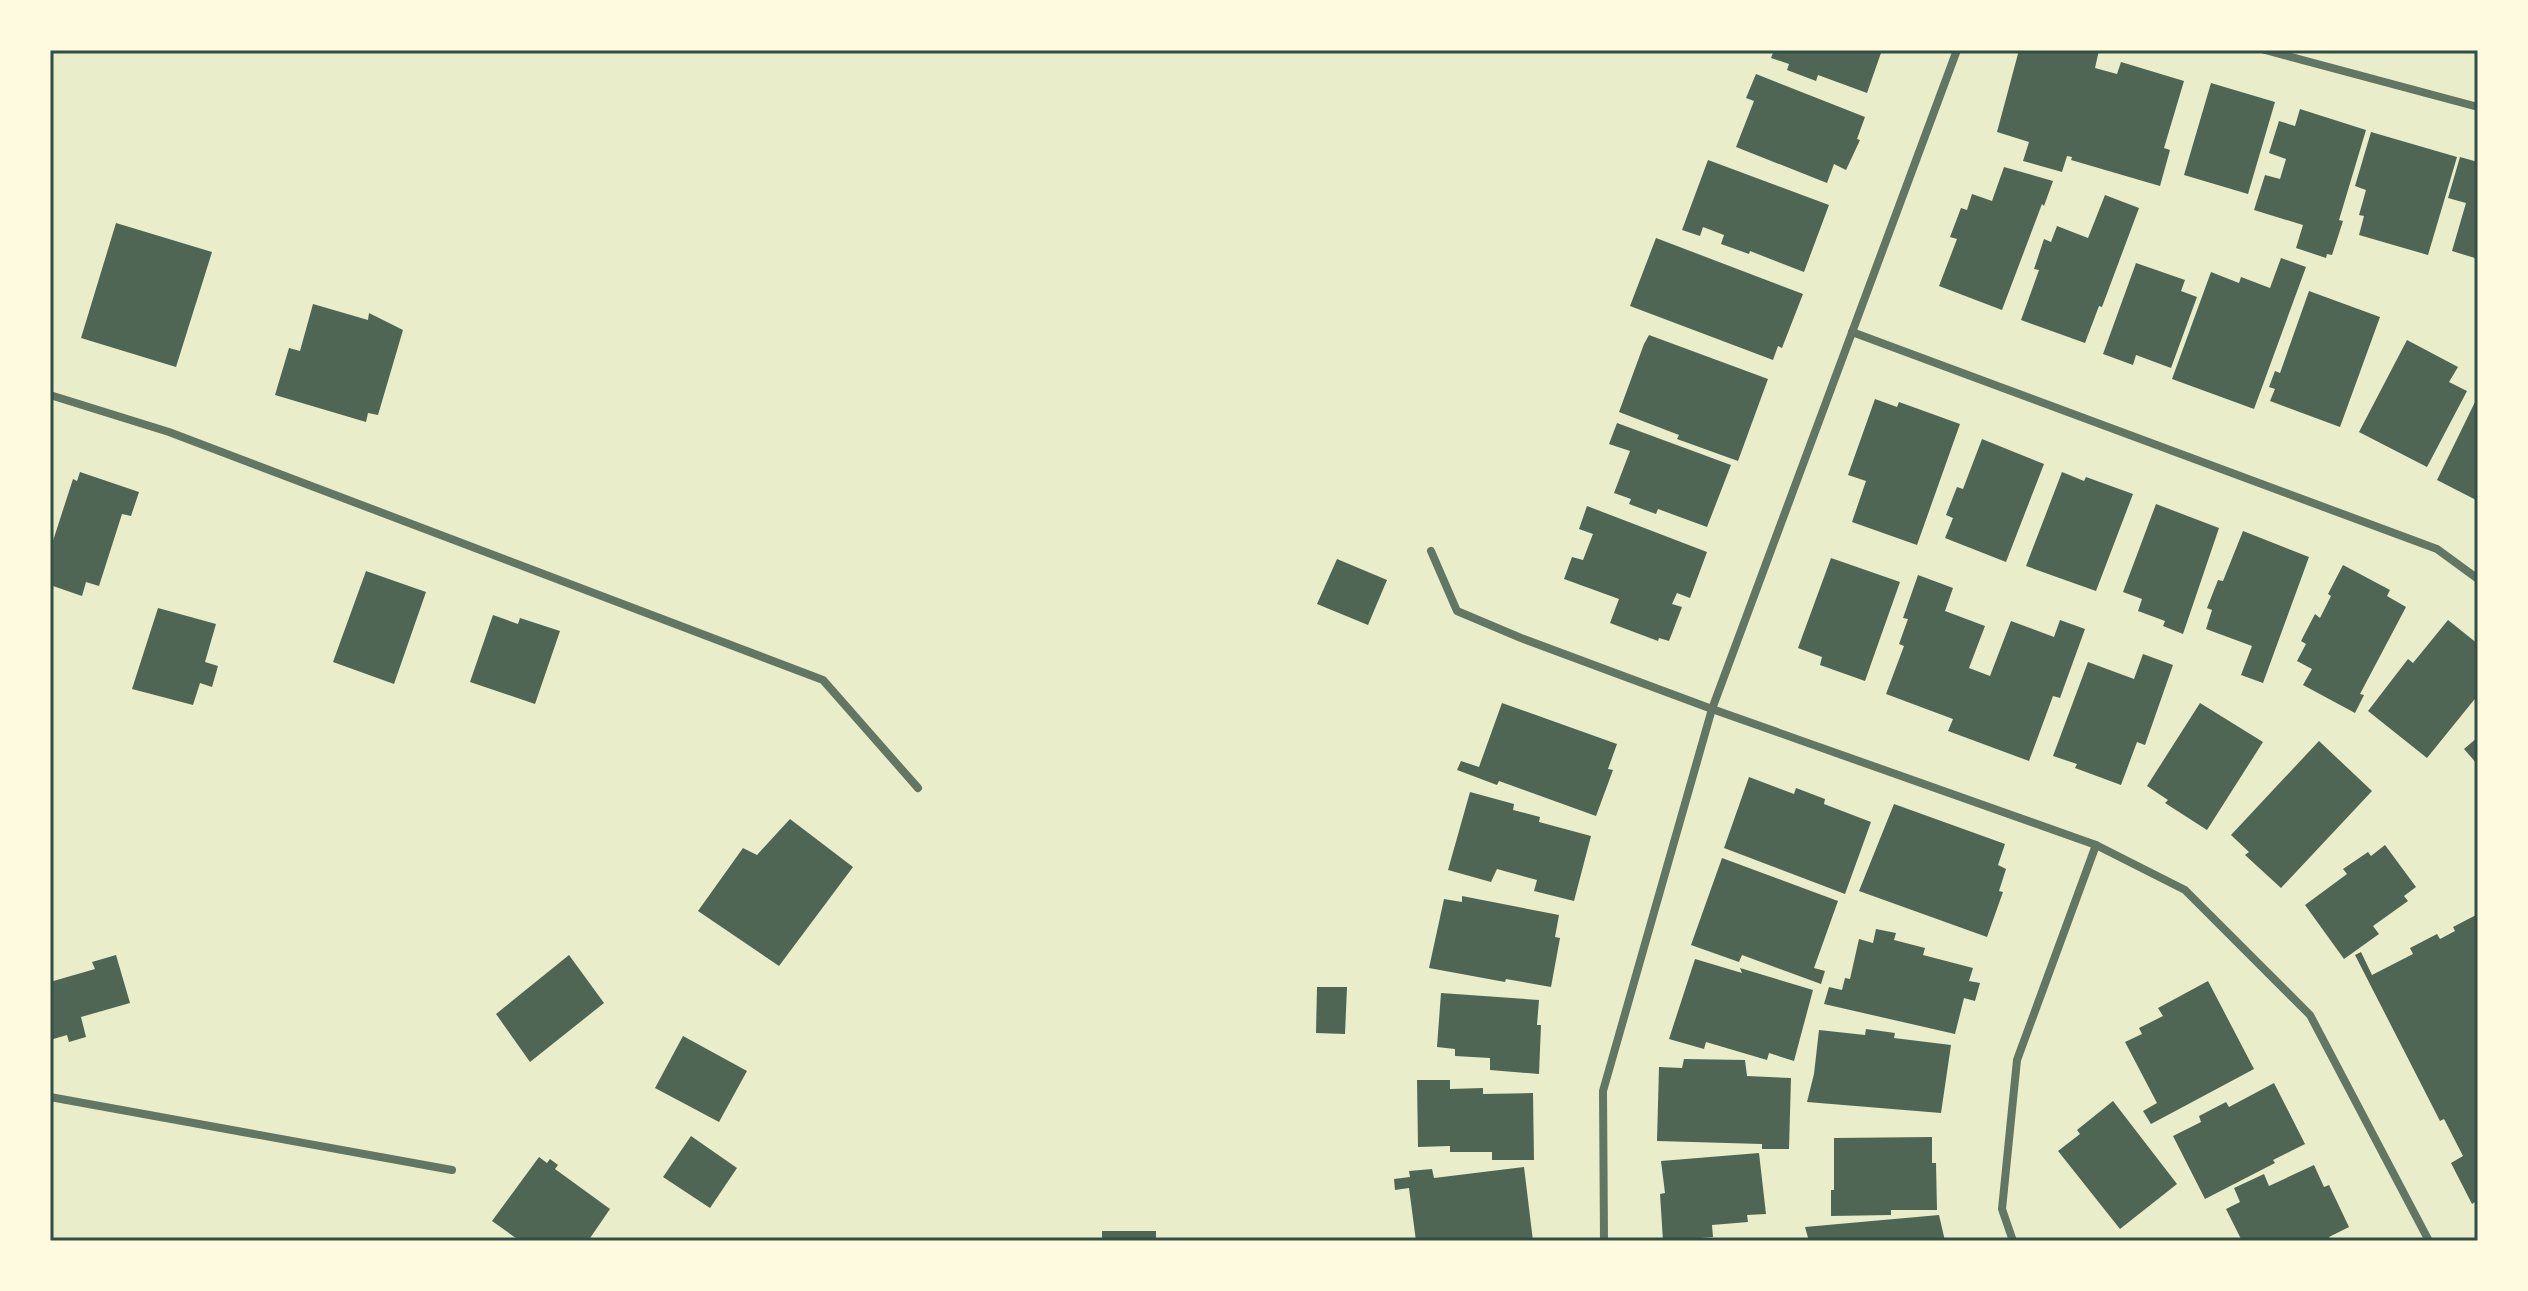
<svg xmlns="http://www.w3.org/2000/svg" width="2528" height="1291" font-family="Manrope,sans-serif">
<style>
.building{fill:#4f6655}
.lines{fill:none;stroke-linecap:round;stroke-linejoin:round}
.minor{stroke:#617663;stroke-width:8}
.neatline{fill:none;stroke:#344e41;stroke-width:3}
</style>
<rect width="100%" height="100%" fill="#e9edc9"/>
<!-- building -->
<g class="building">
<path d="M1774,50H1882L1867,93L1818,75L1816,81L1787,70L1789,64L1771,58Z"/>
<path d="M2019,50H2099L2095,68L2117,74L2121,62L2184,81L2164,148L2170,150L2160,186L2071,160L2072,157L2067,156L2062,172L2023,161L2029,142L1997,132Z"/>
<path d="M1756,74L1865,117L1857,139L1860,140L1846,170L1834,164L1827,183L1736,147L1754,101L1746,98Z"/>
<path d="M2211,83L2275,102L2248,194L2184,175Z"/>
<path d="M2300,109L2366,130L2339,220L2343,221L2332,255L2327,254L2326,258L2296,248L2303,225L2254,210L2265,175L2280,179L2286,159L2269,153L2279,121L2295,126Z"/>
<path d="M2371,132L2457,157L2428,255L2359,235L2364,216L2359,215L2366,190L2355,186Z"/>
<path d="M2460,157L2478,162V259L2452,251L2466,203L2448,198Z"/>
<path d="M1708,160L1829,205L1804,272L1750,251L1749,254L1721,244L1724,235L1703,227L1700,236L1682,230Z"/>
<path d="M2004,167L2053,181L2044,206L2042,204L2002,310L1939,286L1957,239L1950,237L1961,208L1967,210L1972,194L1992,201Z"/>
<path d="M2105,195L2139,208L2102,307L2099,306L2085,343L2021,320L2039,270L2034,269L2044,239L2051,242L2057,226L2088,238Z"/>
<path d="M116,223L212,252L176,367L81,338Z"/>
<path d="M1656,238L1803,294L1782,348L1778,346L1773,360L1630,306Z"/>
<path d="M2281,258L2306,267L2254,409L2172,379L2211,272L2239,283L2241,277L2270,288Z"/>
<path d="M2136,263L2185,280L2181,291L2197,297L2171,368L2136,355L2133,365L2103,354Z"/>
<path d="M2309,291L2380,317L2340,427L2270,401L2275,389L2269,387L2275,371L2280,373Z"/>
<path d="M313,304L368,320L369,313L403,330L378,415L368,413L366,422L275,395L289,348L300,351Z"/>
<path d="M1649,335L1768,379L1738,461L1677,439L1679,435L1619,412L1644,344Z"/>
<path d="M2407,340L2458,367L2449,382L2467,391L2427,467L2359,432Z"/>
<path d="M1875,399L1897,407L1899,402L1960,424L1917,545L1852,522L1866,481L1848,475Z"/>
<path d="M2475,402L2478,404V501L2437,480Z"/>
<path d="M1617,423L1731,465L1707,527L1658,509L1656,514L1629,504L1631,499L1614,493L1630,451L1609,444Z"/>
<path d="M1982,439L2044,464L2006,562L1945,538L1953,518L1946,515L1957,487L1963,489Z"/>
<path d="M80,472L139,492L131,516L122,514L99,586L86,582L82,596L50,585V550L73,479L77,481Z"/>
<path d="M2062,472L2084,481L2086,477L2133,494L2096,591L2026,566Z"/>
<path d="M2156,504L2219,528L2183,634L2163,626L2165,621L2138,611L2142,599L2123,592Z"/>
<path d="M1587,506L1707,552L1690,598L1677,593L1672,604L1682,607L1669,641L1659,638L1658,641L1610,623L1619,599L1564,579L1572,557L1583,560L1593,534L1579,529Z"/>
<path d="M2243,531L2309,557L2263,683L2241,675L2252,646L2206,629L2212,610L2207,608L2218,580L2223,581Z"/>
<path d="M1831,558L1900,582L1865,681L1820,665L1822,657L1798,648Z"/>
<path d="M1337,559L1387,580L1368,625L1317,604Z"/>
<path d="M2343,565L2390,590L2387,596L2406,607L2360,694L2364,695L2355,713L2303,685L2312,669L2297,661L2306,644L2301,641L2315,614L2320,618L2331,596L2328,594Z"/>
<path d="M366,571L426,592L394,684L333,662Z"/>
<path d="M1918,575L1953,588L1945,611L1985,626L1969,668L1990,676L2011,621L2054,637L2060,620L2085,629L2060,698L2053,696L2029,761L1948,731L1953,719L1886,694L1904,646L1899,644L1908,619L1903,618Z"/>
<path d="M158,608L216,624L205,662L218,666L212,687L200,683L193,705L132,689Z"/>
<path d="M493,615L518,624L520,618L560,631L535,704L470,682Z"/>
<path d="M2448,620L2478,644V695L2427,758L2368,711L2408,659L2413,663Z"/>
<path d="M2143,654L2173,665L2145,745L2137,742L2121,785L2075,768L2077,764L2053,756L2088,662L2134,679Z"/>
<path d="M1502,703L1617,744L1608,769L1613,770L1596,816L1499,781L1497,785L1457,770L1461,761L1479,767Z"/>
<path d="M2200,703L2263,742L2207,830L2165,803L2168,800L2147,786Z"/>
<path d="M2478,737V765L2464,749Z"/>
<path d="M2319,741L2372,791L2281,888L2245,855L2249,852L2231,835Z"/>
<path d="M1749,777L1794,794L1796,788L1825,799L1824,804L1871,822L1845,894L1724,848Z"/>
<path d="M1470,792L1514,804L1513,810L1540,817L1539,822L1591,836L1574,901L1534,891L1537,880L1497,869L1491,882L1448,870Z"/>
<path d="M1894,804L2005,844L1998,865L2006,869L1999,891L2003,892L1987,937L1859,891Z"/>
<path d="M790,819L853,867L779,966L698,911L743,848L757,855Z"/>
<path d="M2385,845L2416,887L2404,896L2408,901L2373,926L2379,934L2344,959L2305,905L2347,874L2343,869L2368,852L2371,856Z"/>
<path d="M1722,858L1838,901L1814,968L1825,971L1821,984L1742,955L1739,962L1691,945Z"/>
<path d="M1462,896L1559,915L1555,937L1560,938L1551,987L1506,979L1505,982L1429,968L1444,899L1462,902Z"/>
<path d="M2478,914V1200L2472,1204L2451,1163L2463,1156L2444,1119L2440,1121L2355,955L2361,952L2372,975L2413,954L2410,948L2437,934L2440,939L2455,931L2453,927Z"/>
<path d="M1876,929L1896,933L1894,940L1925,948L1923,955L1973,968L1969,981L1980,983L1975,1001L1964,998L1955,1034L1824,1004L1829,987L1842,990L1845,978L1850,979L1859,939L1873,943Z"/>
<path d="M116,955L130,1003L81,1017L86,1037L69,1042L67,1035L50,1040V982L95,969L92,962Z"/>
<path d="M569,955L604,1003L530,1062L496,1014Z"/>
<path d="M1695,959L1742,973L1740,968L1813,990L1794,1061L1769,1053L1767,1060L1706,1042L1704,1049L1669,1039Z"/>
<path d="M2208,981L2254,1069L2151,1124L2143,1111L2157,1103L2125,1042L2142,1034L2139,1028L2163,1016L2158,1008Z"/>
<path d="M1317,987H1347L1345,1034L1316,1033Z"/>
<path d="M1441,993L1539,1000L1537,1025H1541L1539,1074L1490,1070V1058L1455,1056V1049L1437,1047Z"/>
<path d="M1866,1029L1895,1033L1894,1038L1951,1045L1941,1113L1807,1102L1814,1074L1819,1030L1865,1035Z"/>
<path d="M683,1036L747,1071L719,1122L655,1088Z"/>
<path d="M1684,1059L1745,1060L1747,1076L1791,1078L1789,1149H1762V1144L1657,1141L1659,1067L1682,1068Z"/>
<path d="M1417,1080H1450V1089L1483,1088V1094L1533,1093L1534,1160H1492V1152H1450V1146L1418,1147Z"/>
<path d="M2274,1083L2305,1144L2273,1160L2275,1163L2205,1199L2173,1136L2201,1122L2199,1116L2226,1102L2229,1107Z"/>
<path d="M2113,1101L2177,1184L2120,1229L2058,1151L2080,1134L2077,1130Z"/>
<path d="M691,1136L737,1168L710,1208L663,1177Z"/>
<path d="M1932,1137V1163H1936L1937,1210H1891V1215L1831,1216V1190H1834V1138Z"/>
<path d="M1759,1153L1766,1214L1747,1215L1748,1222L1712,1225L1713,1237L1663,1241L1660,1194L1665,1193L1661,1161Z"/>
<path d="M539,1157L547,1163L550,1159L558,1165L555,1169L610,1209L588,1241H520L492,1221Z"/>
<path d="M2314,1165L2324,1187L2329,1185L2349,1227L2329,1237L2331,1241H2242L2226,1209L2240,1202L2234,1188L2264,1174L2269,1186Z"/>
<path d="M1524,1167L1533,1241H1416L1409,1188L1395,1190L1394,1179L1410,1177L1409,1171L1432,1169L1434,1178Z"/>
<path d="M1939,1215L1945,1241H1809L1805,1227Z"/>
<rect x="1102" y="1231" width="54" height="10"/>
</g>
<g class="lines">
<!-- minor -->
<g class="minor">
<path d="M2265,50L2478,107"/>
<path d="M1852,332L2437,549L2478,579"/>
<path d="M50,395L169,432L823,680L918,788"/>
<path d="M1431,551L1457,611L1521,638L1712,709L2096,845L2185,890L2310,1015L2429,1241"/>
<path d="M50,1097L452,1170"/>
<path d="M1604,1241L1603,1091L1712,709L1957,50"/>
<path d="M2013,1241L2002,1209L2017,1060L2096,845"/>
</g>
</g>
<!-- border -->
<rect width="2528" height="1291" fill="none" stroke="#fefae0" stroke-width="104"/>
<rect x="52" y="52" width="2424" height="1187" class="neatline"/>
</svg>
